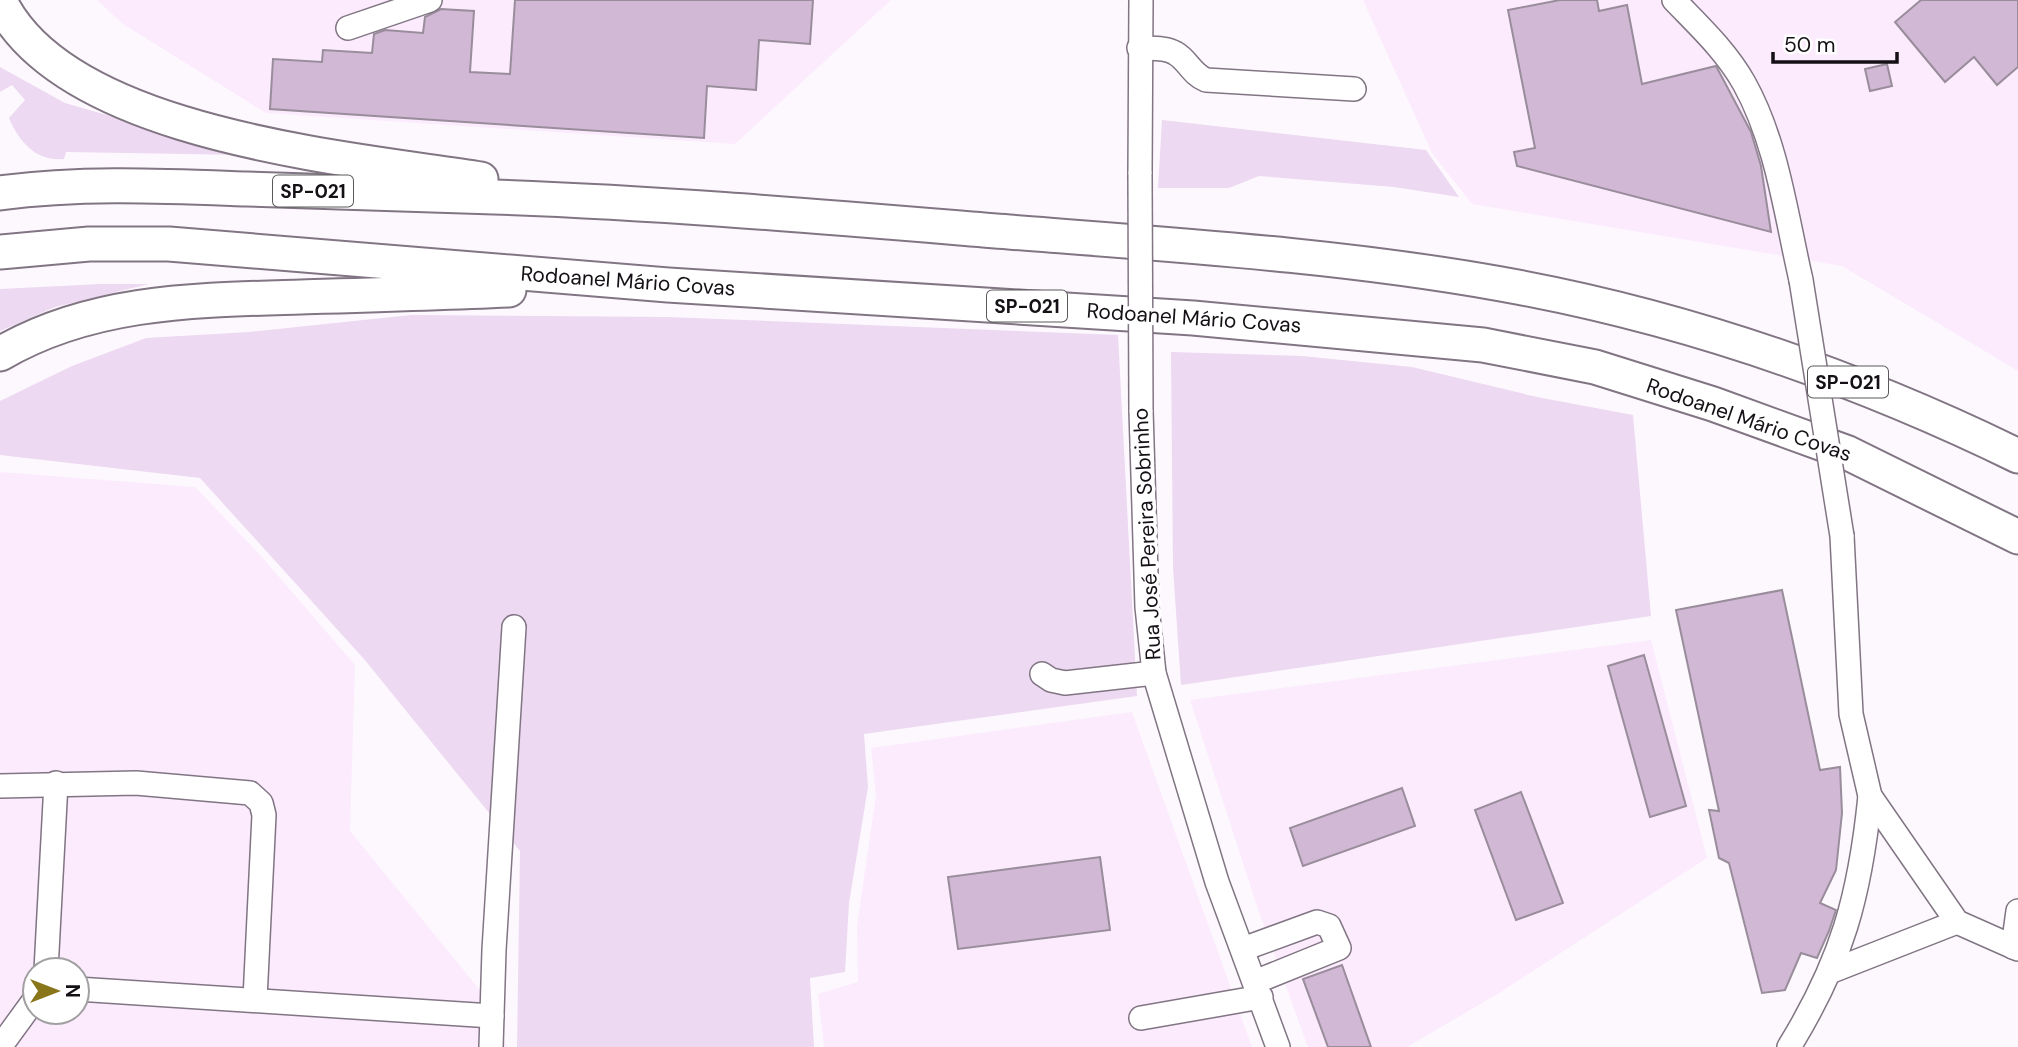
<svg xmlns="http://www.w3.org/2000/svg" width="2018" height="1047" font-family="'DM Sans',sans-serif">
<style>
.built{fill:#fbebfd;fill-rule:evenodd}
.green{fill:#edd9f1}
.building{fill:#d1b8d5;stroke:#998c9b;stroke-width:2}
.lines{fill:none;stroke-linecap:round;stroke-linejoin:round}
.minor-casing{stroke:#817583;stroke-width:26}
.highway-casing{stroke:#817583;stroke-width:37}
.minor{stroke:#fff;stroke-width:23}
.highway{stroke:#fff;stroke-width:33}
.minor-bridge-casing{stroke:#817583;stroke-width:26;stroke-linecap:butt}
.minor-bridge{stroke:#fff;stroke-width:23}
.labels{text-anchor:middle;stroke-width:7;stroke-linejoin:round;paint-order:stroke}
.shield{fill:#fff;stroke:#5a585b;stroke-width:2}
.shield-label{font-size:19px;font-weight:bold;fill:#141015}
.street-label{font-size:21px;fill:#141015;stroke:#fff}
</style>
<rect width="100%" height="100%" fill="#fdf8fe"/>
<!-- built -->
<g class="built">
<path d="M97,0H891L735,144L266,113L123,24Z"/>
<path d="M1363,0H2018V371L1842,266L1472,204L1432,153Z"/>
<path d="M0,472L195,487L261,556L355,665L350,831L483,994L507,1047H0ZM35,970H77V1012H35Z"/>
<path d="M1651,640L1707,858L1499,993L1407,1047H1308L1258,909L1190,700Z"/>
<path d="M1132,712L1252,1047H824L818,994L858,982L857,926L876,795L871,748Z"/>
</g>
<!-- green -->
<g class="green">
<path d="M0,67L65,103L245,155L66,152L64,159C37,162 19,142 9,118L25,100L12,85L0,92Z"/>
<path d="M1162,120L1426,150L1459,197L1394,187L1259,176L1229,188H1158Z"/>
<path d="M101,284H149L55,307L0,331V289Z"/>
<path d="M411,315L668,317L1118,335L1137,696L864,734L868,787L849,903L845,972L810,978L814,1047H517L520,851L364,659L200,478L0,455V401L72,366L146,338L249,332Z"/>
<path d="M1171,352L1302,356L1412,367L1537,397L1633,415L1651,616L1181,685L1173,568Z"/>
</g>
<!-- building -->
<g class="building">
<path d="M515,0H813L810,44L759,40L756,90L707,86L704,138L270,109L273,59L322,62L323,50L372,53L374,34L385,30L423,33L425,17L441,9L474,11L470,72L510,74Z"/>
<path d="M1560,0H1597L1599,11L1627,5L1642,84L1716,66L1751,132L1761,166L1771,232L1517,166L1514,152L1535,148L1508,10Z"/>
<path d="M1921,0H2018V67L1997,85L1974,57L1945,82L1895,22Z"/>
<path d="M1887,64L1892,86L1870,91L1865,69Z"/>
<path d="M1782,590L1820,770L1840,767L1842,813L1836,870L1820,903L1836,910L1829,931L1817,958L1801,953L1785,990L1762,993L1729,863L1719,858L1709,810L1719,811L1676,610Z"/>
<path d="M1644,655L1686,806L1650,817L1608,666Z"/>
<path d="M1402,788L1415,826L1303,866L1290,828Z"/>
<path d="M1521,792L1563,903L1516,920L1475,810Z"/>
<path d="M1100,857L1110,930L958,949L948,877Z"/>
<path d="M1342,965L1371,1047H1328L1303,979Z"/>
</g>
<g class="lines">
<!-- minor casing -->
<g class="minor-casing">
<g id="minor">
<path d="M1674,0C1699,26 1726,51 1744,83C1777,142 1786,215 1801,280"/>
<path d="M348,28L430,0"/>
<path d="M1139,48C1150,49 1165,47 1175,53C1188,60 1191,74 1206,80L1354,89"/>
<path d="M1140,174L1141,0"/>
<path d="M1141,410L1147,607L1154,673L1217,882L1278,1047"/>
<path d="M1842,536L1851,714L1870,796L1957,922L2018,949"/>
<path d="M1042,674L1051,680L1065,683L1154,673"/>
<path d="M0,786L136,783L250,793L261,803L264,815L255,999"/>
<path d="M2013,947L2018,911"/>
<path d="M1243,949L1317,922L1329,926L1339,948L1255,982"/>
<path d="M46,970L56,783"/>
<path d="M1832,971L1957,922"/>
<path d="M77,989L492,1016"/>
<path d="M1141,1018L1261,997"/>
<path d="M0,1047L35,999"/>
<path d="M491,1047L494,950L514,627"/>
<path d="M1789,1047C1842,961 1860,896 1870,796"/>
</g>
</g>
<!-- highway casing -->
<g class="highway-casing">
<g id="highway">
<path d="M0,1C65,135 348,158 481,179"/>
<path d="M0,193C82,182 164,186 247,189C330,191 412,194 494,197C666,203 837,218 1009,232C1173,245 1339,255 1501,284C1680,316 1854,376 2018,456"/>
<path d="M0,252L89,244H169L668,285L1193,318L1483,345L1595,367L1713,404L1848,453L2018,537"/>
<path d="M0,354C92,300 198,300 301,297C370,295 440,293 509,290"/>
</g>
</g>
<!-- minor -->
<use href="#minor" class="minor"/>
<!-- highway -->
<use href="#highway" class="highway"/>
<!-- minor-bridge casing -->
<g class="minor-bridge-casing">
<g id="minor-bridge">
<path d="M1140,174L1141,410"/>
<path d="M1801,280L1842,536"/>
</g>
</g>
<!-- minor-bridge -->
<use href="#minor-bridge" class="minor-bridge"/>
</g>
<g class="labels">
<!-- shield labels -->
<g class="shield">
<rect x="273" y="175.5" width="80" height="31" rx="5"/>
<rect x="987" y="290.5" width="80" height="31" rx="5"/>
<rect x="1808" y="366.5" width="80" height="31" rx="5"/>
</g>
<g class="shield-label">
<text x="313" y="198">SP-021</text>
<text x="1027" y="313">SP-021</text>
<text x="1848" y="389">SP-021</text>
</g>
<!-- street labels -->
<g class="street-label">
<text transform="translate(628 281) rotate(4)" y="7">Rodoanel Mário Covas</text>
<text transform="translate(1194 318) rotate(4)" y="7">Rodoanel Mário Covas</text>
<text transform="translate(1749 420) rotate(19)" y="7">Rodoanel Mário Covas</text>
<text transform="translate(1147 534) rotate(-93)" y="7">Rua José Pereira Sobrinho</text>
</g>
</g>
<!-- north arrow -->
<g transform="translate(56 991) rotate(90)"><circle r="33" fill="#ffffff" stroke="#a19fa1" stroke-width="2"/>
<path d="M0-5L12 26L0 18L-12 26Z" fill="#8a761a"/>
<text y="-10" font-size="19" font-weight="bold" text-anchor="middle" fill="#141015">N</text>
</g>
<!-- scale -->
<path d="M1773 52v10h124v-10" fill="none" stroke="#141015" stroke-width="3.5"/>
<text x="1784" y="52" font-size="21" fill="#141015" stroke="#ffffff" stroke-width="5" paint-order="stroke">50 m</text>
</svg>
